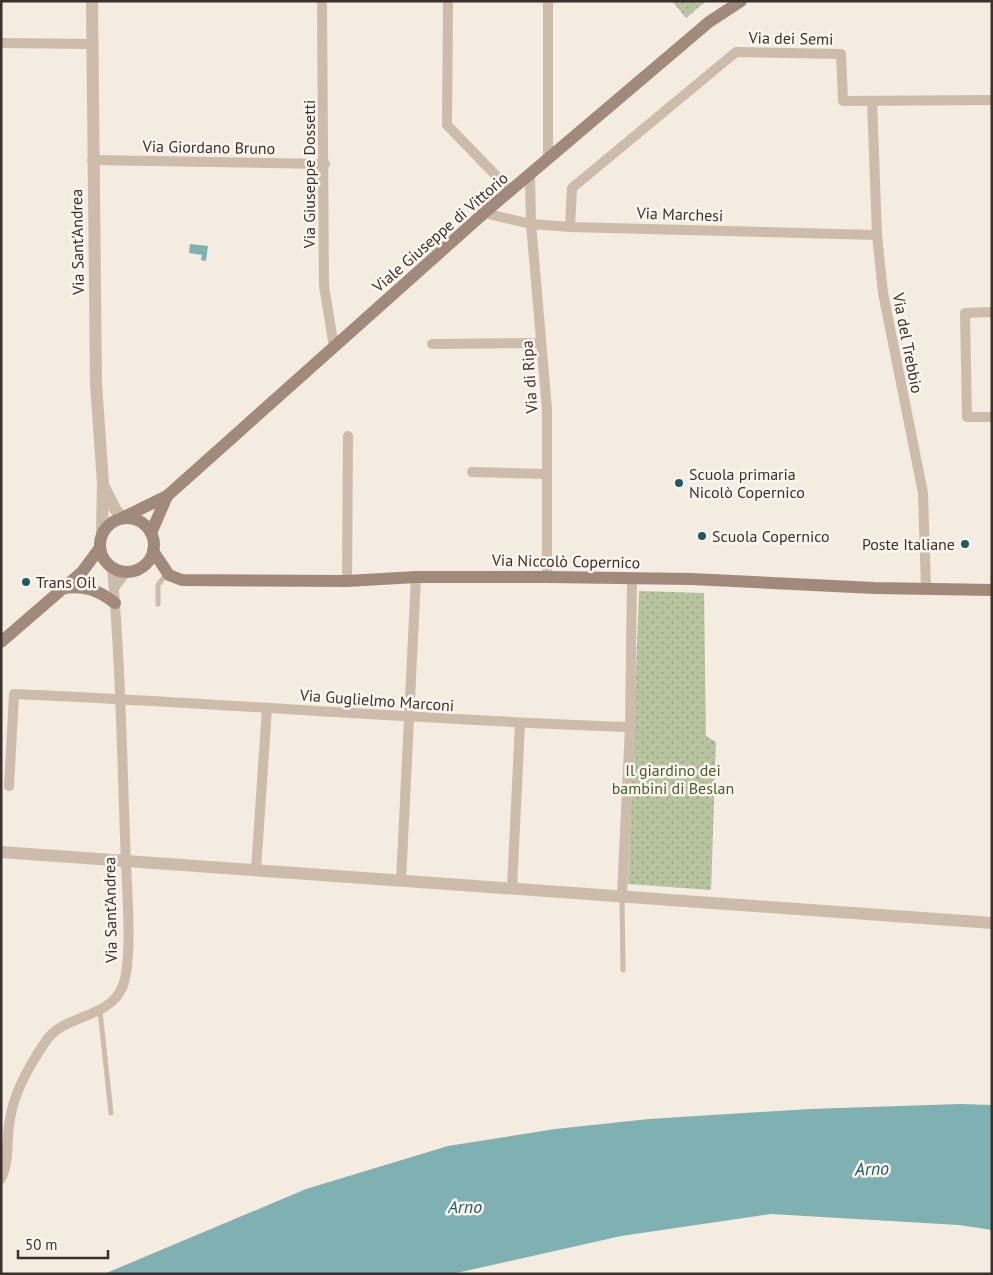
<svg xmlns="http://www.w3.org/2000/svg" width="993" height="1275" font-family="'PT Sans',sans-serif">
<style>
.park{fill:url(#park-dots)}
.water{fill:#7fb0b2}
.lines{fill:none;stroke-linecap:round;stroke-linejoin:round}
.service{stroke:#cdbbac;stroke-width:5}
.minor{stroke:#cdbbac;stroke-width:10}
.tertiary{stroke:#cdbbac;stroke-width:12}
.secondary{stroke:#a18a7d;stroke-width:12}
.poi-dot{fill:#1f5a5e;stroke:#fbf5ee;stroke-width:2}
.labels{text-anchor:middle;stroke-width:5;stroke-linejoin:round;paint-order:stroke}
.street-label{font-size:16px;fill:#3b302b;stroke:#fbf5ee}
.poi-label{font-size:16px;fill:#3b302b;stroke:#fbf5ee;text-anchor:start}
.park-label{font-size:16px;fill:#4a5a2e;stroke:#fbf5ee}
.water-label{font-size:18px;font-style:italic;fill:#1f5a5e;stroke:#fbf5ee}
</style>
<defs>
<pattern id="park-dots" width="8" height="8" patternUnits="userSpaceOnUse" patternTransform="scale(1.25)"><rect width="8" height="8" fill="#b8c4a0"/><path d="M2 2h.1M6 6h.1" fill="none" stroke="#97a083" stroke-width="1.8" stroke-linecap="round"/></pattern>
</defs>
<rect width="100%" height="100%" fill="#f4ebe1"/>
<!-- park -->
<g class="park">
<path d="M672,1H706L686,18Z"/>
<path d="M639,591L704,593L706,736L716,742L711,890L628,884Z"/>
</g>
<!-- water -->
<g class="water">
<path d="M190,244L208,246L206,261L201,260L202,255L189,253Z"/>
<path d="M960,1104L992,1105V1230L959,1225L771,1214L621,1236L452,1274H104L306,1189L448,1146L555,1129L649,1119L810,1109Z"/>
</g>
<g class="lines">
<!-- service -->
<g class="service">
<path d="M158,604V585L167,573"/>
<path d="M622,898L623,970"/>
<path d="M100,1011L111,1113"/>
</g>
<!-- minor -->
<g class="minor">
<path d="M322,1L324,286L334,347"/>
<path d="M448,1L447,125L511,191"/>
<path d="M548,1V159"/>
<path d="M1,43L91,44"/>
<path d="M872,101L877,235L883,293L923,493L926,589"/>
<path d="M92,160L325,164"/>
<path d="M530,175L531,224L547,409V577"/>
<path d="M484,213L531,224L570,227L877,235"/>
<path d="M570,227L572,188L736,52L841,54L843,101L992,100"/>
<path d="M992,312L965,313L967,417H992"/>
<path d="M432,344L541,343"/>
<path d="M472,472L547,474"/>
<path d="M347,581L348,436"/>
<path d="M114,588L126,572"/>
<path d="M9,786L14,694C220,703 425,720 630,727"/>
<path d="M256,870L267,708"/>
<path d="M401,881L416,577"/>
<path d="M512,888L520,723"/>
<path d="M622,895L630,727L632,578"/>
<path d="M1,1179C10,1161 6,1139 10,1119C14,1092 30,1064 46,1041C64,1014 108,1019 122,988C133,963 127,892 126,863C122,765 121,666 112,568"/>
</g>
<!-- tertiary -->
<g class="tertiary">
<path d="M92,1L96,384L103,483L102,533"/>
<path d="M104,487L115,509L122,518"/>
<path d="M1,852L992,923"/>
</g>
<!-- secondary -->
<g class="secondary">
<circle cx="127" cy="545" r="27"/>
<path d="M122,518L167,496L484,213L709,22L741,1"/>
<path d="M151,533L167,496"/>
<path d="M153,551L169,575L182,580L347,581L416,577H547L692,579L874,588L992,590"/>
<path d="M64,588C85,585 98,590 115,603"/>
<path d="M1,642L82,572L99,549"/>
</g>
</g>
<!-- markers -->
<g class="poi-dot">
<circle cx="679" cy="483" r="5"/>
<circle cx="702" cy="536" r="5"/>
<circle cx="965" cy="544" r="5"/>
<circle cx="26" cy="582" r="5"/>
</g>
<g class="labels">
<!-- street labels -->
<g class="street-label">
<text transform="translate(791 38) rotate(1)" y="6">Via dei Semi</text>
<text transform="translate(209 147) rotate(1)" y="6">Via Giordano Bruno</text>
<text transform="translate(309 174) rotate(-90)" y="6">Via Giuseppe Dossetti</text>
<text transform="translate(680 214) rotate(2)" y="6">Via Marchesi</text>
<text transform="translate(440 232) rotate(-41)" y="6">Viale Giuseppe di Vittorio</text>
<text transform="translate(77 242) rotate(-91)" y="6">Via Sant'Andrea</text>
<text transform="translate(908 343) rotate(79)" y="6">Via del Trebbio</text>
<text transform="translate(529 377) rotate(-94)" y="6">Via di Ripa</text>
<text transform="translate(566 561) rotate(1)" y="6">Via Niccolò Copernico</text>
<text transform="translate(377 700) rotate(4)" y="6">Via Guglielmo Marconi</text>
<text transform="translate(110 910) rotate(-91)" y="6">Via Sant'Andrea</text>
</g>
<!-- poi labels -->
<g class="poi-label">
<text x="689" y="480">Scuola primaria<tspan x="689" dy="18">Nicolò Copernico</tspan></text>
<text x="712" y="542">Scuola Copernico</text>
<text x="955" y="550" text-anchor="end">Poste Italiane</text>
<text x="36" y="588">Trans Oil</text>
</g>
<!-- park labels -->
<g class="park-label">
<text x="673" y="776">Il giardino dei<tspan x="673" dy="18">bambini di Beslan</tspan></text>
</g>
<!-- water labels -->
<g class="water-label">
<text transform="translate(872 1169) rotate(-2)" y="6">Arno</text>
<text x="465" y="1213">Arno</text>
</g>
</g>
<!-- border -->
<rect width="993" height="1275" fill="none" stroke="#3b302b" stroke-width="5"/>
<!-- scale -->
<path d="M18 1250v8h90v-8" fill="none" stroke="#3b302b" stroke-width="2.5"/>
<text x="25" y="1250" font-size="15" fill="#3b302b" stroke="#fbf5ee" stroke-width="4" paint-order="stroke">50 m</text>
</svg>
